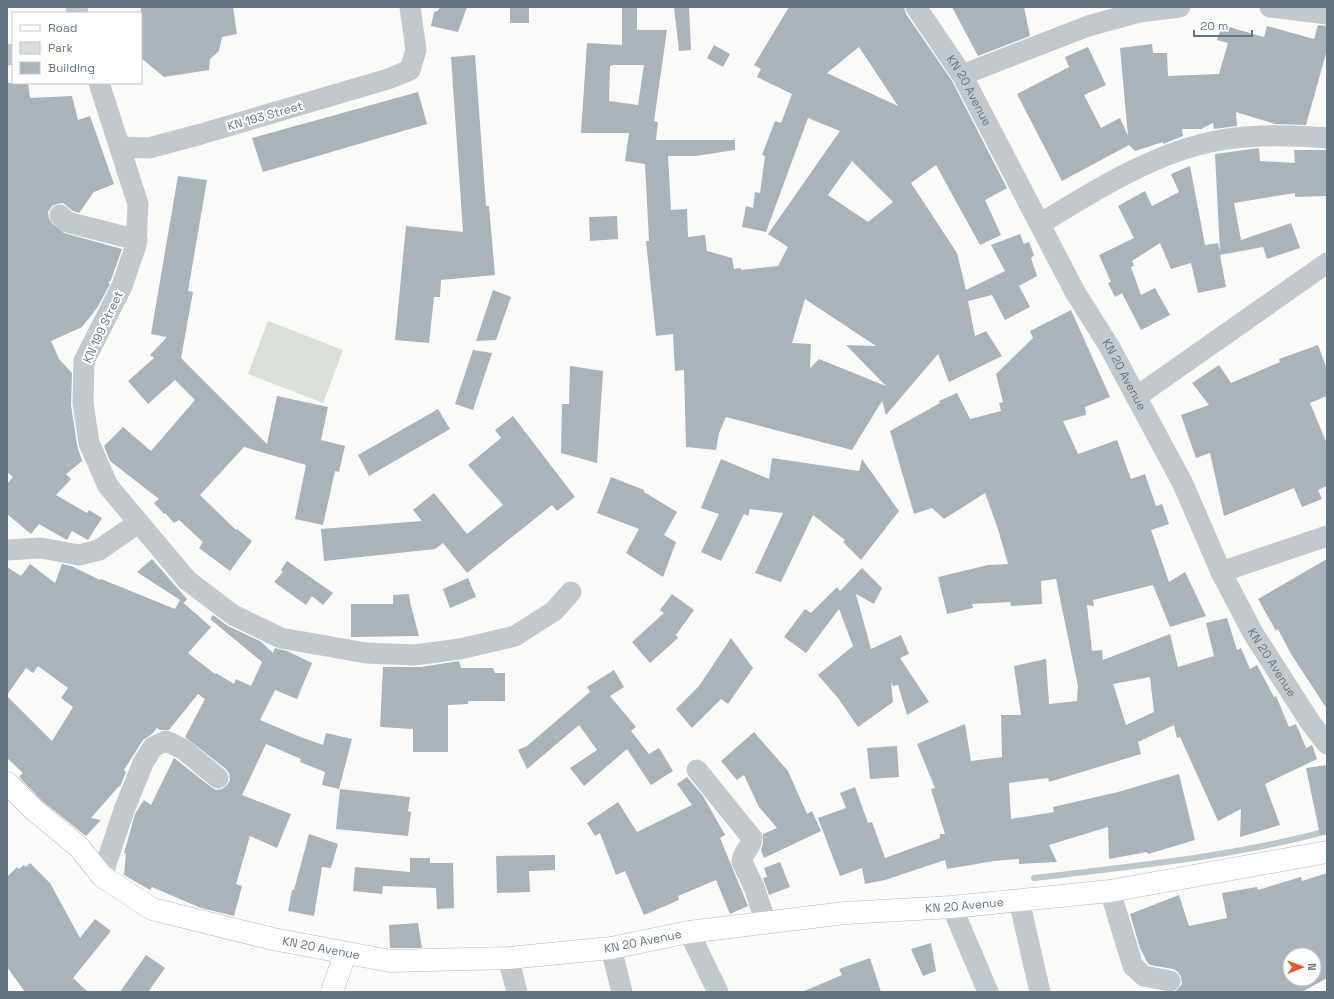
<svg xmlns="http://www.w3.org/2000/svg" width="1334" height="999" font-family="'Space Grotesk',sans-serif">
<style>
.green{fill:#dadfd7}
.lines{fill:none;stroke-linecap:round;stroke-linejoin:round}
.stream{stroke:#bbc7cb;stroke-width:6}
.building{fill:#aab3b9;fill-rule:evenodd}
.major-casing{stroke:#b5babe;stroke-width:23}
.minor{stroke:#c3c8cc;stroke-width:21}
.major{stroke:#fff;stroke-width:22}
.labels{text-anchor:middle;stroke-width:4;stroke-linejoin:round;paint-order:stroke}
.street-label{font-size:12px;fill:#657683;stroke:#fff}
</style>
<rect width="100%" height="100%" fill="#fafaf8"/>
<!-- green -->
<path class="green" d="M268,321L343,350L323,403L248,374Z"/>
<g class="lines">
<!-- stream -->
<path class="stream" d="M1034,878C1132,866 1231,857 1327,831"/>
</g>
<!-- building -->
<g class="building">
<path d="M141,7H233L237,34L222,37L219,51L210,59L209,70L164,77L141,58Z"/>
<path d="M440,7H467L458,32L431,26L434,12L438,11Z"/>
<rect x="510" y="7" width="19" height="16"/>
<path d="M622,7H637V30H667L654,121L658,122L656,140H735V150L696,156H668L671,210L687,209L688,237L705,235L707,251L732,258L734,269L741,268V270L778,266L788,247L768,234L840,131L808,118L766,232L742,227L746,206L753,208L755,192L760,193L765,156L762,155L775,121L781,123L792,94L757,77L761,69L754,65L789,7H904L906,14L952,81L1007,188L985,200L1001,235L980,245L936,165L911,183L957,253L966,290L1005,271L991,245L1020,234L1024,244L1029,242L1034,255L1031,258L1037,276L1019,286L1030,307L1005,320L992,295L968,301L975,336L986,331L1002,356L949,382L938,354L886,415L882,401L852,450L726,417L719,433L716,450L686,447L684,370L675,371L673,334L656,336L646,241H649L645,164L625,161L629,133H581L587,43L622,45ZM859,47L898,106L827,73ZM612,65H644L638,105L609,101L610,67ZM852,161L893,202L868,222L828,195ZM805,299L876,346L846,345L886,386L819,359L810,368L811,344L792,343Z"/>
<path d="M674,7H689L691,50L679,51Z"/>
<path d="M952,7H1024L1030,36L978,56Z"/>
<path d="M1222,25L1264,37L1267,26L1314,39L1318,25L1327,26V50L1306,125L1275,124L1236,112L1237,126L1214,129L1213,123L1201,129H1182L1183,136L1163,144V142L1135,151L1129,145L1062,181L1017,94L1069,67L1065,57L1088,47L1106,85L1084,95L1101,128L1120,118L1128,136L1120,48L1152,44L1153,53H1167L1168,76L1219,74L1228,43L1217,40Z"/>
<path d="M714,45L730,54L723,67L707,58Z"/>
<path d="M475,55L486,206H489L495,275L441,280L440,297H434L429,343L395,340L406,226L463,232L451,57Z"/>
<path d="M7,83H28L30,98L72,96L78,120L90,116L114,184L94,192L79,213L73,211L63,203L57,204L52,206L48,212L49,218L52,223L64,233L122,249L111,280L108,283L110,284L97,308L82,327L51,341L59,359L72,373L71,405L77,445L82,461L66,474L71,479L56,495L87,513L89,510L102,518L88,540L72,531L67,540L39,524L31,534L7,514V484L13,477L7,472Z"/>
<path d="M418,92L427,124L263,172L252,138Z"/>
<path d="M1259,148L1260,161L1295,163L1294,150H1327V196L1295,197V193L1234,203L1241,240L1291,223L1300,248L1267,259L1263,247L1220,255L1226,287L1198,293L1191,263L1171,269L1160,243L1132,261L1134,266L1131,267L1141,295L1155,288L1170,315L1141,330L1122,293L1115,297L1108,283L1111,282L1099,255L1134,238L1118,206L1145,191L1152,206L1179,192L1171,174L1190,166L1205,245L1218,243L1220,252L1215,154Z"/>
<path d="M178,176L207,180L188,291L193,292L181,358L267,444L277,396L328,407L321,440L345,446L339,472L335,471L323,525L295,519L306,465L244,447L200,495L236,530L237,529L252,541L230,571L199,548L203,542L179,520L174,523L165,513L164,514L154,503L159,499L110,461L104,446L123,427L151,451L195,400L175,380L148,404L128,381L154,358L150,355L167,337L151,334Z"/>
<path d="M617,216L618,239L590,241L589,217Z"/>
<path d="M493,290L511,297L496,340L476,341Z"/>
<path d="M1071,310L1110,397L1085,407L1086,415L1063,421L1078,454L1117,440L1131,479L1145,474L1156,506L1162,504L1169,524L1151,530L1169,582L1185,572L1206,616L1170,627L1153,585L1093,600L1094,606L1087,605L1092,651L1102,650L1103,660L1170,634L1178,667L1214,656L1206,623L1227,618L1237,650L1241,648L1250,669L1257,665L1274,697L1276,696L1289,727L1296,724L1306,748L1312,745L1317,759L1265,784L1280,825L1240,837L1241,809L1218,821L1180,737L1177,738L1174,725L1138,742L1141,754L1049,782L1048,778L1009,783L1011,819L1054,812L1053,807L1118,792L1179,774L1195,840L1148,854L1147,852L1109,859L1108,827L1049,845L1057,862L1019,864V859L994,861L947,869L945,860L885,880L865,884L862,868L840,876L818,818L846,808L840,793L855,787L868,823L872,822L885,858L940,838V834H945L931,789L935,788L917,744L965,724L971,761L1002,757L1001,715H1021L1014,666L1046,659L1049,704L1077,701L1078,686L1056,579L1041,581L1042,604L1011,606L1010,602L972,604L973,608L947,614L938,577L988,565L1008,564L998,529L985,493L944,519L932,508L914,514L890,431L940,403L939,401L957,393L970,419L1001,411L999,403L1003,402L996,374L1033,338L1030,331ZM1150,677L1154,712L1126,725L1113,684Z"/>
<path d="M1318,345L1327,369V396L1310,403L1327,444V486L1318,490L1322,499L1302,507L1294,488L1224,516L1210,453L1196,458L1181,415L1209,405L1192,383L1219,365L1231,383L1280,362L1279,359Z"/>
<path d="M473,350L492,353L473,410L455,404Z"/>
<path d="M570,366L603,371L597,463L561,453L562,404H569Z"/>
<path d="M438,409L450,429L369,476L358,455Z"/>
<path d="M513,416L575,497L557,511L552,505L467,573L443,543L435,549L324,561L321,529L422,521L413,510L434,493L467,534L503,505L468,465L501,438L495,430Z"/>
<path d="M772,458L859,471L862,459L899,511L861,560L843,542L845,540L813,515L781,582L755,573L783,513L750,509L748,516L744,514L721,561L701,552L719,514L701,508L721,459L769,479Z"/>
<path d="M611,477L644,490V492L677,512L664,535L676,542L663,577L626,553L639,529L597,513Z"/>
<path d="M152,559L187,599L184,603L180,600L211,627L188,653L215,674L216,673L234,684L236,679L251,686L262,662L210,619L213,615L228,626L260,641L273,653L275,648L287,651L312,663L297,699L275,690L260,720L298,736L323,745L326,733L352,739L339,789L322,785L325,772L300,762L301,759L266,744L242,795L291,814L277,848L250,836L236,884L242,886L234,916L201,908L152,887L150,890L124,875L126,854L124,853L135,814L144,800L151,805L174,758L211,787L216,790L222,789L227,785L230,780L229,773L226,769L185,737L205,699L198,694L169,730H160L157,728L152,734L143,740L124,770L126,772L120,787L119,786L91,818L101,820L86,836L42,801L19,777L23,773L7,758V696L52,741L73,707L61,698L68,688L38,666L33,673L26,668L7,695V567L21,576L30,564L55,583L62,564L71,566L100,580L101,579L175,609L180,600L137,572Z"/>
<path d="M1327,559V709L1291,654L1278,629L1276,631L1258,599Z"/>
<path d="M287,561L333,593L323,605L312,596L306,605L274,582L283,572L281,570Z"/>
<path d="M862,568L882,588L874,604L856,594L871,649L901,635L909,654L900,658L929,702L907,715L898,685L893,686L891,682L893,702L858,727L838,698L818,675L853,646L839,609L806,653L784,637L805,609L811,613L837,587L840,591Z"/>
<path d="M468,578L476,597L450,608L443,589Z"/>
<path d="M409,594L410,602L419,636L351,637V604H393V595Z"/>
<path d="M672,594L694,610L676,635L678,638L650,663L632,642L664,613L660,610Z"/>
<path d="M731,638L753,668L728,704L721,699L692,728L676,709L699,686Z"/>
<path d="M459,661L461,668H493L495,673H505V701H468V704L448,705V752H413V729L380,727L383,667H421Z"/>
<path d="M614,670L624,687L610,696L636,727L631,731L649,754L659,748L673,771L651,785L627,749L584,786L570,768L597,750L579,725L527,769L518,750L527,746L590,692L587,687Z"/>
<path d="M754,732L788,771L807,814L812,811L821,831L764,858L761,850L763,843V834L777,828L759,807L744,775L737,780L721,761Z"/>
<path d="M897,746L899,777L870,779L867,748Z"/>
<path d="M1327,765V834L1320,835L1306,768Z"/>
<path d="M687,777L703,796L725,835L720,838L748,906L730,914L716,880L678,896L679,900L644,915L625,871L616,875L600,833L595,836L587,823L618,802L637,832L692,805L677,784Z"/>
<path d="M340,789L410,797L408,811L411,812L408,836L336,829Z"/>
<path d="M309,834L338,844L331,868L322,867L314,916L288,911L292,890H294Z"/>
<path d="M555,855V870L529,871L530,892L497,893L496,856Z"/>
<path d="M410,858H430V863H453L454,908L437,909L436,888L383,886L382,894L353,891L355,867L410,872Z"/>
<path d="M780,862L790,887L769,895L763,878L767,877L764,868Z"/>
<path d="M30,863L50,883L80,938L95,919L111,931L73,978L88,992H25L7,967V877L17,867L19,869L24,865L26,867Z"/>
<path d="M1327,873V978L1302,992H1175L1182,984L1181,977L1178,972L1173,969L1150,965L1147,962L1140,948L1130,914L1179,895L1189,926L1227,918L1222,893L1257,887L1258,890L1301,877L1302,881ZM1290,955H1314V979H1290Z"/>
<path d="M418,923L422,948H390L389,925Z"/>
<path d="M931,943L936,971L923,976L911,949Z"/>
<path d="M146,955L165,968L148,992H120Z"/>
<path d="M870,958L881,992H802L842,975L839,969Z"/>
</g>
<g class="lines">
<!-- major casing -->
<g class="major-casing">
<g id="major">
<path id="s2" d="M7,783L34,810L78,846L102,876L152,909L273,939L390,961L508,958L611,948L689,932L845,913L952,907L1110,891L1327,852"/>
<path d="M332,992L345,954"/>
</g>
</g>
<!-- minor -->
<g class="minor">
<path d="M76,7L78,13"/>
<path id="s1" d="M916,7L962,75L1075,292L1109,346L1183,484L1221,572L1253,633L1310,722L1327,744"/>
<path d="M1270,7L1327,14"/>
<path d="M7,55L13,54"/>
<path d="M962,75L1088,26L1139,12L1180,7"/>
<path d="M99,83L138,204L136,245L122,286L84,361L83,403L89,443L108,486L187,580L233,615L281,638L366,653L414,655L460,649L515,636L554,611L571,592"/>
<path d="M121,147L149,148L201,134L388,79L410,70L416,50L410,7"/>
<path d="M60,215L67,222L137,240"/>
<path d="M1040,224C1093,191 1159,150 1221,140C1256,134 1291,135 1327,138"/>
<path d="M1136,397L1327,263"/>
<path d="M7,550L41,548L79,555L99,550L138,523"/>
<path d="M1221,572L1327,536"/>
<path d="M697,770L752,838C752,847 742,852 742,862L754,887L766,923"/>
<path d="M102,876L124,810L143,763L153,747L166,741L183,749L218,778"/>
<path d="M1110,891L1133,966L1144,976L1170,981"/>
<path d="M1019,900L1040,992"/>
<path d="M952,907L988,992"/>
<path d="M689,932L718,992"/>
<path d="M611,948L622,992"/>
<path d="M508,958L517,992"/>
</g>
<!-- major -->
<use href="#major" class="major"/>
</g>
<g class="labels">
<!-- street labels -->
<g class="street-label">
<text dy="4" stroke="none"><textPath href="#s1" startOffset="99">KN 20 Avenue</textPath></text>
<text transform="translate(265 116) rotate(-16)" y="4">KN 193 Street</text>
<text transform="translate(103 327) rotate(-65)" y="4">KN 199 Street</text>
<text dy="4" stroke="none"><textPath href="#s1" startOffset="423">KN 20 Avenue</textPath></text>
<text dy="4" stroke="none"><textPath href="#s1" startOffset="747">KN 20 Avenue</textPath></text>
<text dy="4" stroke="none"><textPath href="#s2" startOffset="1015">KN 20 Avenue</textPath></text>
<text dy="4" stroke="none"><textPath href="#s2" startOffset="691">KN 20 Avenue</textPath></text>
<text dy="4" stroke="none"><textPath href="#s2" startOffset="367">KN 20 Avenue</textPath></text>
</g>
</g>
<!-- border -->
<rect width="1334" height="999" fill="none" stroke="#657683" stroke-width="16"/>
<!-- legend -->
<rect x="12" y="12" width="130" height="72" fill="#ffffff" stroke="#c1c8cd"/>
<rect x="20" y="25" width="20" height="6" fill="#ffffff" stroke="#c1c8cd"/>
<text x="48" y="32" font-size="12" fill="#657683">Road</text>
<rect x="20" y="42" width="20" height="12" fill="#dadfd7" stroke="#c1c8cd"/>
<text x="48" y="52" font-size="12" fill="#657683">Park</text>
<rect x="20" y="62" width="20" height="12" fill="#aab3b9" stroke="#c1c8cd"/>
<text x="48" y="72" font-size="12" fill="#657683">Building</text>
<!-- north arrow -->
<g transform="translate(1302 967) rotate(89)"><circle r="19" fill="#ffffff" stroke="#c1c8cd"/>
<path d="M0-3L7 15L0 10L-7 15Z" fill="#e4572e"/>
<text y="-6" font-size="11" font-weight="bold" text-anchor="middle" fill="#657683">N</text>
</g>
<!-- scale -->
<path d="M1194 30v6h58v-6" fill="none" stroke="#657683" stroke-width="2"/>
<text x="1200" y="30" font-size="12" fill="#657683" stroke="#ffffff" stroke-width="3" paint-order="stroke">20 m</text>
</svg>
